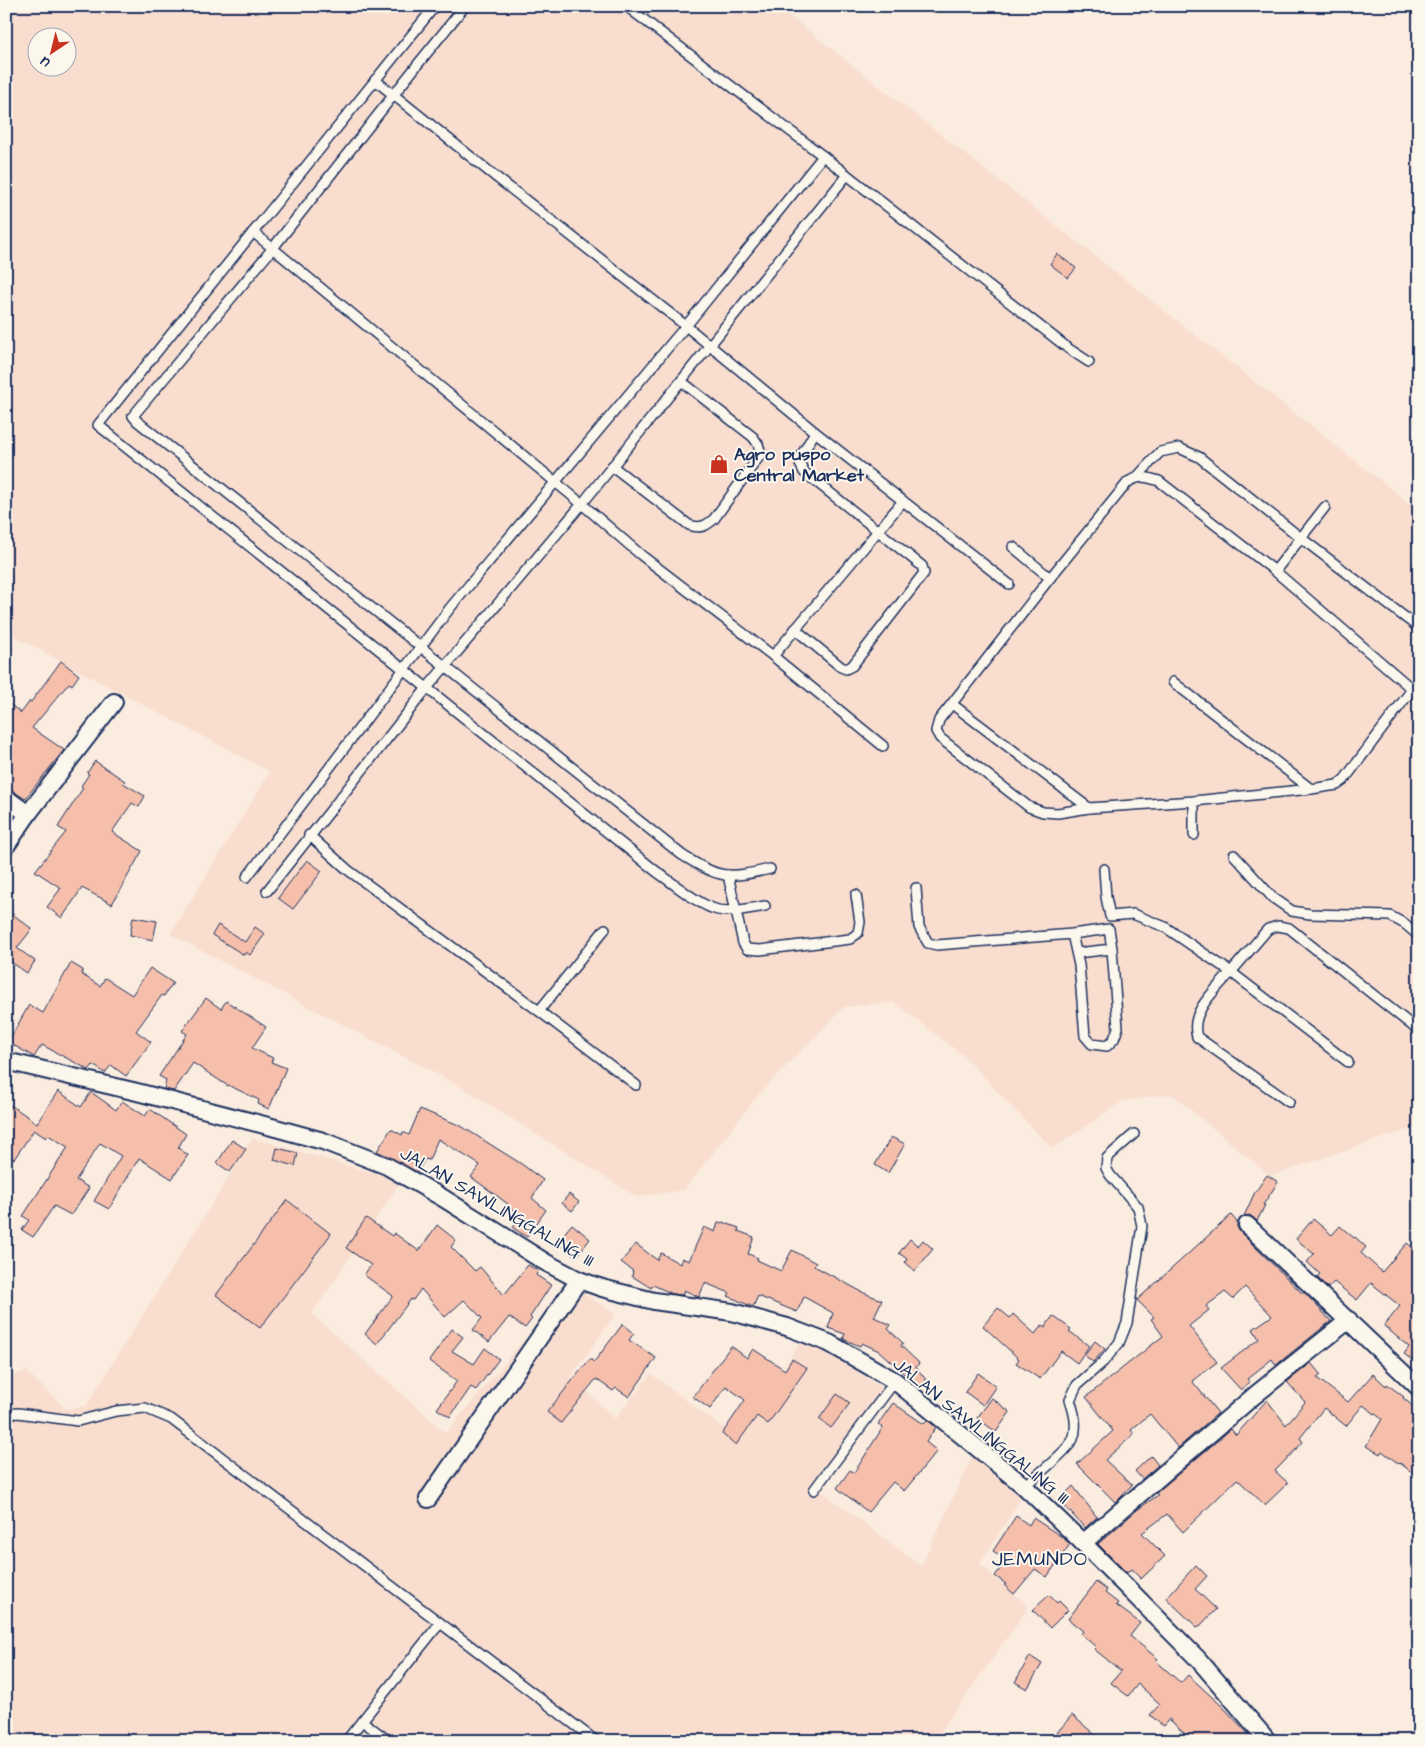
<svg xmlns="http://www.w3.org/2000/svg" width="1425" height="1747" font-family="'Architects Daughter',sans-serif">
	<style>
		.built { fill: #f9decf; fill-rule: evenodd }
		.building { fill: #f6bfab; stroke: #1b2f5e }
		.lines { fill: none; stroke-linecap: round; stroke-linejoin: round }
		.service-casing { stroke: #1b2f5e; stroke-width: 12 }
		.minor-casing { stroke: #1b2f5e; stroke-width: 20 }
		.service { stroke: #fbf7ec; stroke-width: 9 }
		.minor { stroke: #fbf7ec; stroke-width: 16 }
		.labels { text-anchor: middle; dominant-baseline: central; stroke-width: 4; stroke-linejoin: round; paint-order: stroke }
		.poi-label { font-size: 18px; font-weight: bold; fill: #1b2f5e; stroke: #fbf7ec; text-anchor: start }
		.street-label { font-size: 18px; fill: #1b2f5e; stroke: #fbf7ec }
		.quarter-label { font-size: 20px; letter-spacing: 1px; fill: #1b2f5e; stroke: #fbf7ec }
	</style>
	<rect width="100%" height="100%" fill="#faecdf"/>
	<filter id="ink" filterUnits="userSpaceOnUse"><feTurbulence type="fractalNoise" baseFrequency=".02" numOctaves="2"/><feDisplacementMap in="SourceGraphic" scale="10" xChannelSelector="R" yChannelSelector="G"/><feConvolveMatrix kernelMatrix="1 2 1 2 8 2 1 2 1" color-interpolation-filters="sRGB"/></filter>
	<g filter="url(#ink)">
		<g class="built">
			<path d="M6,6H777L1419,511V1126L1270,1176L1172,1094L1123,1101L1052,1149L964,1056L894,1002L844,1007L760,1093L684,1190L637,1197L456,1084L170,934L270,772L6,632ZM38,38H68V68H38Z"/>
			<path d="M253,1138L401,1181L312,1314L446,1433L570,1285L616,1314L571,1376L615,1419L651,1374L739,1440L803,1338L889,1392L820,1490L921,1566L973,1455L1023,1495L980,1564L1029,1607L934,1741H6V1379L26,1371L66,1409L86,1406Z"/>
		</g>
		<g class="building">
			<path d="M1057,254L1076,268L1068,278L1050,264Z"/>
			<path d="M61,661L79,675L72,685L69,683L32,728L64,750L25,799L6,786V701L21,713L30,701L31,702Z"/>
			<path d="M95,761L125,781L123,783L145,796L139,807L132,803L112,832L142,851L112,904L82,888L62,918L47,907L61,888L35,871L66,832L58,827L83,788L81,786L89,774L87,773Z"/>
			<path d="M307,860L322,871L293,909L278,898Z"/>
			<path d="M6,909L32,929L17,948L35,961L27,973L8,960L6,963Z"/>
			<path d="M133,917L157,921L153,940L130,935Z"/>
			<path d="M218,925L245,942L255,927L265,934L250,955L246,952L244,955L212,935Z"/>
			<path d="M71,963L83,970L81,974L100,986L105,978L132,995L150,968L173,983L164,996L162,995L136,1031L151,1042L126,1076L111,1065L105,1073L93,1065L89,1070L42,1045L34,1057L8,1042L29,1005L43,1013Z"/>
			<path d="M206,998L221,1009L226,1001L266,1027L252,1048L273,1058L271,1062L286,1068L269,1109L258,1104L259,1100L228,1085V1086L193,1063L174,1091L164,1089L166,1080L159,1076L187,1034L182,1031Z"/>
			<path d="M58,1091L81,1107L91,1092L116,1110L122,1101L145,1116L150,1109L186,1134L178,1148L188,1155L172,1179L139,1158L109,1209L94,1201L121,1156L100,1143L76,1180L89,1188L71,1215L54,1206L33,1237L22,1230L29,1220L23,1216L68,1147L48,1135L46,1138L34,1130L14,1159L6,1154V1102L37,1123Z"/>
			<path d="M420,1109L461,1126L520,1163L543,1180L532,1198L546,1210L527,1237L513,1228L520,1216L507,1205L508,1204L471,1177L480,1165L438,1139L429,1160L425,1159L417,1172L377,1151L391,1129L402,1135L403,1132L409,1135Z"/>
			<path d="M891,1137L905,1144L888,1173L875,1165Z"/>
			<path d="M232,1140L246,1149L230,1172L217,1163Z"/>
			<path d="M277,1148L298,1153L295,1166L274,1160Z"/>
			<path d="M1267,1175L1278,1182L1263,1205H1265L1257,1221L1250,1215L1244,1216L1254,1194Z"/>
			<path d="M569,1194L579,1202L572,1211L562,1203Z"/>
			<path d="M287,1200L331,1234L260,1328L216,1295Z"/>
			<path d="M1231,1215L1237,1222V1227L1240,1232L1303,1294L1304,1292L1317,1306L1331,1321L1276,1365L1272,1359L1247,1379L1250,1382L1241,1390L1221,1368L1259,1339L1253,1329L1272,1316L1245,1287L1233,1299L1225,1292L1206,1306L1209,1310L1189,1326L1217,1362L1192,1381L1218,1413L1178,1448L1150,1414L1131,1430L1134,1434L1105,1460L1132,1485L1115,1502L1077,1464L1113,1431L1086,1397L1163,1336L1151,1319L1154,1317L1137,1300Z"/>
			<path d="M366,1218L392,1236L394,1233L419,1251L437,1225L456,1240L451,1247L475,1271L480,1267L504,1295L528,1265L538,1271L536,1275L551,1285L530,1317L532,1319L525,1328L509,1317L489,1342L473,1330L482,1318L464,1300L445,1317L421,1289L413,1300L411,1299L377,1344L365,1334L393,1296L364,1275L371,1265L346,1248Z"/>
			<path d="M1313,1219L1332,1235L1340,1226L1354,1238L1355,1237L1366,1247L1361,1253L1382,1272L1407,1243L1419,1253V1365L1404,1354L1409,1347L1384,1326L1400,1306L1371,1283L1357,1300L1334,1282L1328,1288L1317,1277L1320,1274L1307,1262L1314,1254L1296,1239Z"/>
			<path d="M722,1222L739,1228L738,1231L754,1237L748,1254L758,1258L757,1260L781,1271L792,1250L816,1263L814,1266L864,1293L882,1300L874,1317L891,1325L888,1329L903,1343L901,1346L919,1363L916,1367L927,1381L919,1387L879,1351L862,1343L860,1346L843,1339L845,1334L828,1328L833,1313L804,1297L797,1312L758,1296L753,1307L728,1296L730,1293L705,1283L699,1297L684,1290L682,1295L673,1294L653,1285L651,1288L632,1276L633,1271L621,1262L636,1244L657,1260L661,1253L680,1264L682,1258L689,1261L704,1227L715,1232L718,1223H721Z"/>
			<path d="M572,1224L590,1239L576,1257L557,1242Z"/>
			<path d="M910,1239L918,1246L923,1240L933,1249L915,1271L905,1262L907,1259L899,1253Z"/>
			<path d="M998,1308L1010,1318L1013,1314L1035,1334L1042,1325L1045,1327L1053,1316L1071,1329L1069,1331L1089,1346L1077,1363L1061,1351L1040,1379L1016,1363L1019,1359L983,1326Z"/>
			<path d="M623,1324L634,1333L629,1340L656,1358L629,1397L616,1388L613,1391L596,1379L561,1423L547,1412L590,1359L594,1362Z"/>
			<path d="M452,1329L463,1337L452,1351L474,1364L485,1348L499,1359L476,1390L471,1387L450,1417L437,1409L457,1381L429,1361Z"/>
			<path d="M1095,1341L1105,1349L1093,1362L1084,1355Z"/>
			<path d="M731,1346L747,1358L753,1349L785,1370L792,1359L807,1368L768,1424L757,1416L736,1445L722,1434L745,1400L726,1386L710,1409L693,1397Z"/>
			<path d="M1311,1363L1321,1375L1317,1378L1348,1402L1373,1374L1386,1386L1387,1384L1404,1397L1403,1398L1419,1411V1478L1400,1463L1399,1464L1382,1451L1380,1454L1366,1446L1382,1419L1363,1405L1346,1426L1324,1408L1300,1438L1303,1442L1275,1471L1288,1483L1265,1505L1237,1479L1183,1532L1167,1514L1142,1533L1165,1556L1141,1579L1131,1569L1127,1573L1098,1544L1137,1510L1158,1495L1156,1493L1231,1429L1236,1435L1267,1400L1286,1425L1305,1402L1287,1382Z"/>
			<path d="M978,1373L996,1386L983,1405L965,1392Z"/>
			<path d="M837,1394L850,1403L831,1428L819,1419Z"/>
			<path d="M992,1398L1010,1412L996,1432L977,1418Z"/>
			<path d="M893,1403L924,1424L927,1420L936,1427L926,1442L937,1451L904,1491L893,1482L868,1512L837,1488L850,1470L854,1473L883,1427L878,1424Z"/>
			<path d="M1151,1456L1158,1465L1142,1479L1135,1471Z"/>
			<path d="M1073,1486L1097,1517L1085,1528L1059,1500Z"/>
			<path d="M1016,1516L1029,1525L1033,1518L1062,1537L1070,1544L1047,1577L1035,1569L1014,1594L1004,1585L1006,1584L995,1576L1007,1560L993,1551Z"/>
			<path d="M1196,1565L1207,1576L1195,1589L1216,1609L1198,1628L1166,1598Z"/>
			<path d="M1096,1582L1107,1590L1105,1593L1118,1603L1116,1605L1140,1623L1130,1636L1158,1659L1156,1661L1181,1683L1188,1675L1223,1707L1255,1741H1192L1169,1719L1163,1726L1150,1715L1160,1704L1138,1684L1128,1696L1111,1683L1121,1671L1094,1649L1096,1647L1081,1634L1083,1631L1068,1619Z"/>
			<path d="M1049,1595L1057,1603L1059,1601L1068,1610L1050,1628L1033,1610Z"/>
			<path d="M1030,1656L1042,1664L1027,1689L1015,1682Z"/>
			<path d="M1072,1715L1102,1741H1050Z"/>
		</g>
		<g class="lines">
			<g class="service-casing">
				<g id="service">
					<path d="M435,6L98,425L657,872C673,883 700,906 718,910C733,913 751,908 765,906"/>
					<path d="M465,6L418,64L273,248L133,416L137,421L682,855C721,879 726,879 770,869"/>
					<path d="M626,6L823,156L1069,349L1089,362"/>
					<path d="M375,80L496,177L686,326L815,432L1009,584"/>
					<path d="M253,232L582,504L641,555L773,656L883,746"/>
					<path d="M612,466L689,525C700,529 706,526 714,519L761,454L758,444L753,437L681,381"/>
					<path d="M1137,477L1160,452L1179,448L1199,457L1301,538L1419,628"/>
					<path d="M1013,547L1050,578"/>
					<path d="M1275,571L1325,507"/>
					<path d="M795,629L841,667L846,669L852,666L924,573L922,566L804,472L800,464L801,456L815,432"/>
					<path d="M773,656L903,501"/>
					<path d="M1173,682L1311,789"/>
					<path d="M1412,689L1275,571L1159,481C1147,477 1140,475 1128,482L1050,578L939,720L936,731L940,738L1029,807L1043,812L1058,813L1089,808L1194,801L1311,789L1337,785L1344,780L1419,680"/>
					<path d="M952,704L1089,808"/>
					<path d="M309,835L348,870L539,1011L605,929"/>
					<path d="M1194,835V801"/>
					<path d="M1234,855L1272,897L1292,911L1310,914L1390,916L1405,924L1419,936"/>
					<path d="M1104,869L1106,897L1110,916L1133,914L1165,927L1231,972L1268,929L1278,926L1289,928L1419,1031"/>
					<path d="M728,875L743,943L747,949L760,950L850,939L858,933L860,922L856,895"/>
					<path d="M247,877L450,608L690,321L823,156"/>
					<path d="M916,888L919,927L928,943L937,945L1072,934L1109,929L1112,949L1118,1028L1114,1039L1107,1046L1092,1044L1085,1036L1079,965L1072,934"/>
					<path d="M267,891L427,688L582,504L847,175"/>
					<path d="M1077,953L1112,949"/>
					<path d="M539,1011L636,1085"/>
					<path d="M1289,1102L1197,1037C1189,1011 1216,990 1231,972L1348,1062"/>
					<path d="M6,1414L18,1413L78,1421L116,1411L145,1408L171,1419L596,1741"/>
					<path d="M1024,1486C1035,1477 1068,1451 1073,1439C1078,1426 1074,1412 1070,1400L1077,1385L1103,1362L1119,1343L1127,1323L1142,1226L1138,1207L1110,1175L1106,1168L1107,1158L1134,1134"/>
					<path d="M814,1490L895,1381"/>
					<path d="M362,1721L389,1741"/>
					<path d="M346,1741L440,1623"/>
				</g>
			</g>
			<g class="minor-casing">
				<g id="minor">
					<path d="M6,798L28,814"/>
					<path d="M6,846L28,814L114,702"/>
					<path d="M6,1061L137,1092L272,1127L323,1141L387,1166L443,1198L545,1262L579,1280L602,1288L654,1301L732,1312L787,1327L829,1343L895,1381L1024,1486L1083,1543L1198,1659L1268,1741"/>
					<path d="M1247,1225L1419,1388"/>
					<path d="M428,1499L579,1280"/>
					<path d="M1083,1543L1255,1395L1349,1320"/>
				</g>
			</g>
			<use href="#service" class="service"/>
			<use href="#minor" class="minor"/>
		</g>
	</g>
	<defs>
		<g id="shop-bare" transform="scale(1.5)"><path d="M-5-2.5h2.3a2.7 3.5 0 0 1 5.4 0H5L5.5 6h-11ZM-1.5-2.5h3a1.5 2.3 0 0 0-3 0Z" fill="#c8321e" stroke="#fbf7ec" stroke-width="2.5" paint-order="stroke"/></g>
	</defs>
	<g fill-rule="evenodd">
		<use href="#shop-bare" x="719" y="464"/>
	</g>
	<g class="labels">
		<g class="poi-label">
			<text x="734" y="454">Agro puspo<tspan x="734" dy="21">Central Market</tspan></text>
		</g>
		<g class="street-label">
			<text transform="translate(497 1207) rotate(30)">JALAN SAWLINGGALING III</text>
			<text transform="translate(981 1431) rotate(39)">JALAN SAWLINGGALING III</text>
		</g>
		<g class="quarter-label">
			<text x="1040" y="1559">JEMUNDO</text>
		</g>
	</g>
	<rect width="1425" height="1747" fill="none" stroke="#fbf7ec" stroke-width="25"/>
	<rect x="12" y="12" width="1400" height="1722" fill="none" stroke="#1b2f5e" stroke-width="2" filter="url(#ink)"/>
	<g transform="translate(52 52) rotate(215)"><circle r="24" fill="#fbf7ec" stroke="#a1a7b3"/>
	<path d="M0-4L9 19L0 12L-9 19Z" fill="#c8321e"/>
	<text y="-8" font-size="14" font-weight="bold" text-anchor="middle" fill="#1b2f5e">U</text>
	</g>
</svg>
